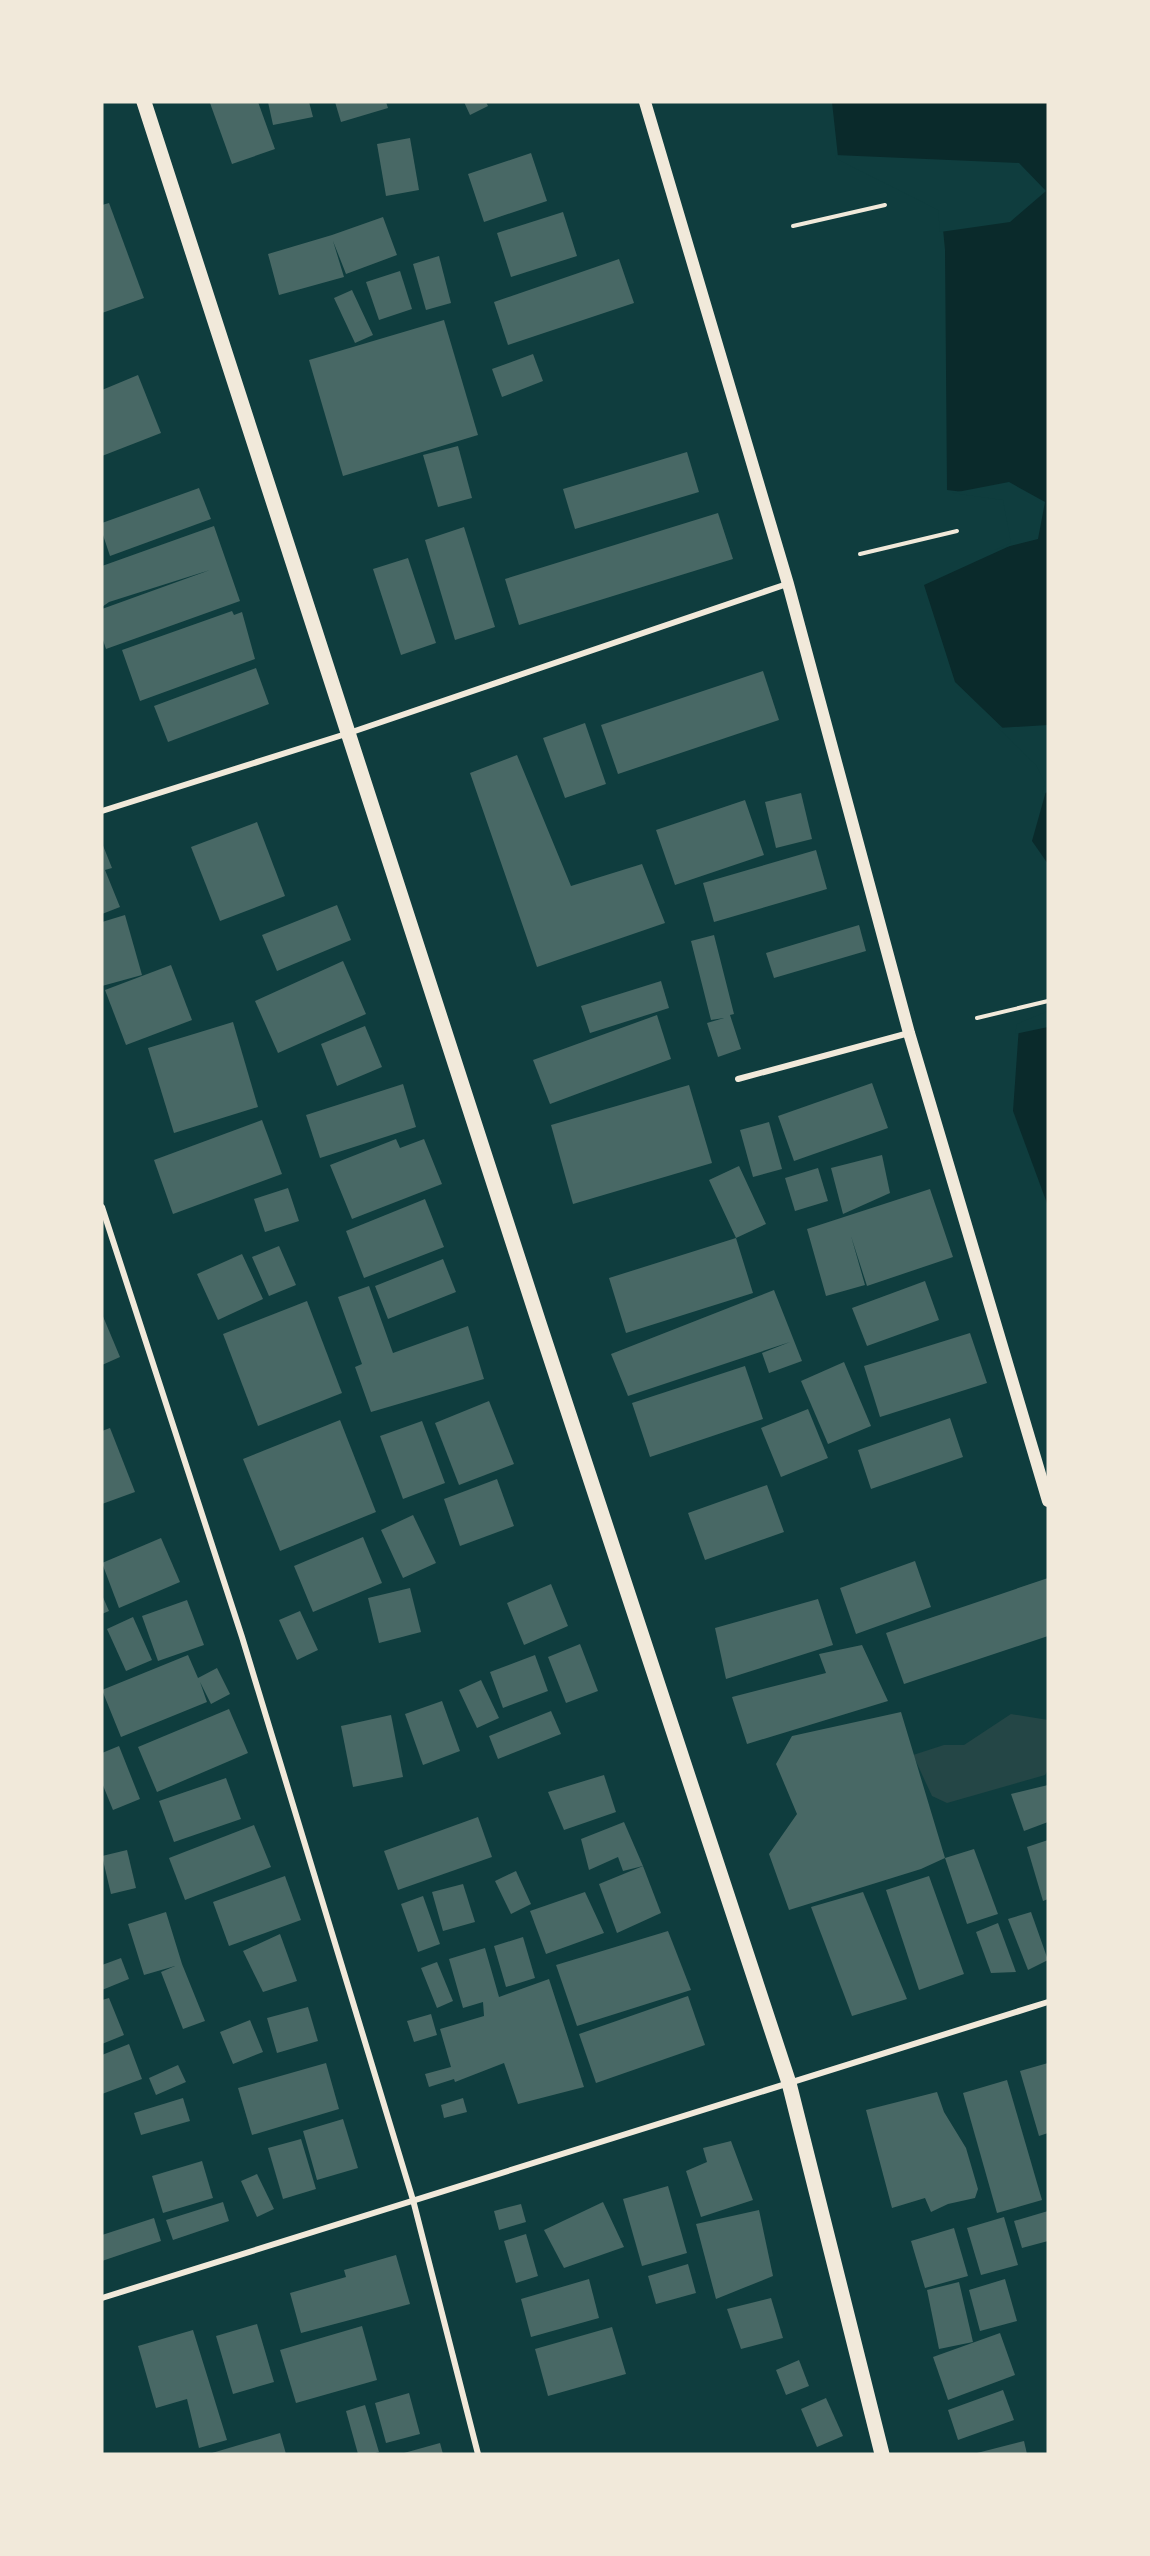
<svg xmlns="http://www.w3.org/2000/svg" width="1150" height="2556" font-family="'Work Sans',sans-serif">
	<style>
		.green { fill: #244646 }
		.water { fill: #0a2a2b }
		.pier { fill: #0f3d3e }
		.building { fill: #486865 }
		.lines { fill: none; stroke-linecap: round; stroke-linejoin: round }
		.path { stroke: #f1e9da; stroke-width: 4 }
		.minor { stroke: #f1e9da; stroke-width: 6 }
		.secondary { stroke: #f1e9da; stroke-width: 12 }
		.primary { stroke: #f1e9da; stroke-width: 15 }
	</style>
	<rect width="100%" height="100%" fill="#0f3d3e"/>
	<path class="green" d="M1011,1714L1048,1720V1770L1045,1775L947,1803L932,1796L913,1755L944,1745H964Z"/>
	<g class="water">
		<path d="M832,102H1048V782L1039,763L955,682L924,585L1014,544L1005,497L947,490L945,250L941,208L838,157Z"/>
		<path d="M1048,784V864L1032,841Z"/>
		<path d="M1048,1014V1206L1013,1111L1019,1026Z"/>
	</g>
	<g class="pier">
		<path d="M835,155L1019,163L1046,191L1010,222L940,232L938,210L837,159Z"/>
		<path d="M1009,482L1045,502L1038,539L994,550L1011,543L1003,500L952,493Z"/>
		<path d="M1048,725V792L1042,794L1045,783L1036,765L998,728Z"/>
		<path d="M1048,1011V1027L1015,1034L1017,1024Z"/>
	</g>
	<g class="building">
		<path d="M258,102L275,149L232,164L210,103Z"/>
		<path d="M268,102H309L313,117L273,125Z"/>
		<path d="M335,102H386L388,108L341,122Z"/>
		<path d="M464,102H486L488,106L470,115Z"/>
		<path d="M410,138L419,190L386,196L377,144Z"/>
		<path d="M531,153L547,201L484,222L468,174Z"/>
		<path d="M109,203L144,298L102,313V205Z"/>
		<path d="M563,212L577,256L511,277L497,233Z"/>
		<path d="M383,217L397,255L346,274L333,241L344,277L279,295L268,254L332,235Z"/>
		<path d="M439,256L451,303L426,310L413,264Z"/>
		<path d="M619,259L634,303L508,345L494,302Z"/>
		<path d="M400,271L412,309L379,320L366,282Z"/>
		<path d="M352,290L373,335L355,343L334,298Z"/>
		<path d="M444,320L478,435L343,476L309,360Z"/>
		<path d="M533,354L543,381L502,397L492,369Z"/>
		<path d="M138,375L161,433L102,456V390Z"/>
		<path d="M458,446L472,498L438,507L423,455Z"/>
		<path d="M687,452L699,492L575,529L563,489Z"/>
		<path d="M199,488L211,519L110,556L102,532V523Z"/>
		<path d="M718,513L733,559L519,625L505,579Z"/>
		<path d="M214,526L240,601L106,649L102,637V609L210,570L109,602L102,607V566Z"/>
		<path d="M464,527L495,627L455,640L425,540Z"/>
		<path d="M408,558L436,643L401,655L373,569Z"/>
		<path d="M232,611L234,615L242,612L255,659L140,701L122,650Z"/>
		<path d="M256,668L269,704L168,742L154,706Z"/>
		<path d="M763,671L779,720L618,774L601,725Z"/>
		<path d="M585,723L606,784L565,798L543,738Z"/>
		<path d="M517,755L571,886L642,864L665,923L537,967L470,773Z"/>
		<path d="M801,793L812,839L776,848L765,802Z"/>
		<path d="M745,800L764,855L675,885L656,830Z"/>
		<path d="M257,822L285,896L220,921L191,847Z"/>
		<path d="M102,843L112,868L105,870L120,907L102,914Z"/>
		<path d="M816,850L827,889L714,922L703,883Z"/>
		<path d="M337,905L351,940L277,971L262,935Z"/>
		<path d="M125,915L142,975L102,986V922Z"/>
		<path d="M859,925L866,951L774,978L766,953Z"/>
		<path d="M714,935L734,1014L730,1015L741,1049L718,1057L707,1023L724,1018L711,1020L691,941Z"/>
		<path d="M343,961L366,1014L278,1053L255,1001Z"/>
		<path d="M171,965L192,1020L126,1045L105,990Z"/>
		<path d="M661,981L669,1008L590,1033L581,1006Z"/>
		<path d="M657,1015L671,1059L550,1104L533,1060Z"/>
		<path d="M233,1022L258,1107L174,1133L148,1048Z"/>
		<path d="M365,1026L382,1067L337,1086L321,1044Z"/>
		<path d="M872,1083L888,1128L794,1161L778,1116Z"/>
		<path d="M403,1084L416,1127L320,1158L306,1115Z"/>
		<path d="M689,1085L712,1163L573,1204L551,1125Z"/>
		<path d="M262,1120L282,1174L173,1214L154,1160Z"/>
		<path d="M769,1122L782,1169L753,1177L740,1130Z"/>
		<path d="M396,1139L400,1148L424,1139L442,1184L352,1219L330,1165Z"/>
		<path d="M882,1155L890,1193L843,1214L831,1168Z"/>
		<path d="M739,1166L766,1224L736,1238L753,1293L626,1333L609,1278L736,1238L709,1180Z"/>
		<path d="M818,1168L828,1201L795,1211L785,1178Z"/>
		<path d="M288,1188L299,1221L265,1232L254,1199Z"/>
		<path d="M930,1189L953,1257L867,1286L851,1236L865,1285L826,1296L807,1229Z"/>
		<path d="M425,1199L444,1247L364,1278L346,1231Z"/>
		<path d="M279,1246L296,1285L269,1296L252,1257Z"/>
		<path d="M242,1254L263,1299L218,1320L197,1274Z"/>
		<path d="M443,1259L456,1292L388,1319L375,1286Z"/>
		<path d="M925,1281L939,1320L867,1346L852,1308Z"/>
		<path d="M369,1286L393,1353L468,1326L484,1379L371,1412L355,1367L362,1364L338,1297Z"/>
		<path d="M774,1290L802,1361L769,1373L762,1353L790,1342L628,1396L611,1354Z"/>
		<path d="M307,1301L342,1393L258,1426L223,1334Z"/>
		<path d="M102,1314L120,1357L102,1365Z"/>
		<path d="M970,1333L987,1383L880,1417L864,1366Z"/>
		<path d="M844,1362L871,1426L828,1444L801,1381Z"/>
		<path d="M745,1366L763,1419L650,1457L632,1403Z"/>
		<path d="M489,1401L514,1464L459,1485L435,1423Z"/>
		<path d="M808,1409L828,1458L781,1477L761,1428Z"/>
		<path d="M950,1418L963,1457L871,1489L858,1450Z"/>
		<path d="M340,1420L376,1512L280,1551L243,1459Z"/>
		<path d="M422,1421L445,1483L403,1499L380,1436Z"/>
		<path d="M110,1428L135,1492L102,1504V1431Z"/>
		<path d="M497,1479L514,1526L460,1546L444,1499Z"/>
		<path d="M767,1485L784,1532L705,1560L688,1513Z"/>
		<path d="M413,1515L436,1563L403,1578L381,1530Z"/>
		<path d="M363,1537L382,1583L313,1612L294,1566Z"/>
		<path d="M161,1538L180,1582L119,1608L102,1563Z"/>
		<path d="M915,1561L931,1607L856,1634L840,1588Z"/>
		<path d="M1048,1578V1636L904,1684L886,1633Z"/>
		<path d="M551,1584L568,1626L524,1645L507,1603Z"/>
		<path d="M410,1588L421,1632L379,1643L368,1598Z"/>
		<path d="M102,1595L109,1611L102,1614Z"/>
		<path d="M818,1599L833,1645L726,1679L715,1628Z"/>
		<path d="M187,1600L204,1645L158,1661L142,1616Z"/>
		<path d="M300,1611L318,1650L297,1660L279,1620Z"/>
		<path d="M133,1617L152,1660L126,1671L107,1629Z"/>
		<path d="M580,1644L598,1691L566,1703L548,1657Z"/>
		<path d="M862,1645L888,1701L747,1744L732,1697L826,1673L819,1654Z"/>
		<path d="M188,1655L198,1678L217,1668L230,1694L211,1704L200,1682L207,1702L121,1737L102,1690Z"/>
		<path d="M535,1655L548,1691L503,1708L490,1672Z"/>
		<path d="M481,1680L499,1718L477,1728L459,1690Z"/>
		<path d="M442,1701L460,1751L423,1765L405,1714Z"/>
		<path d="M229,1709L248,1753L157,1792L138,1747Z"/>
		<path d="M551,1711L561,1734L498,1759L489,1736Z"/>
		<path d="M901,1712L945,1858L921,1869L789,1910L769,1854L797,1814L776,1764L792,1736Z"/>
		<path d="M391,1715L403,1777L353,1787L341,1726Z"/>
		<path d="M119,1746L140,1799L113,1810L102,1783V1753Z"/>
		<path d="M604,1775L616,1812L564,1830L548,1792Z"/>
		<path d="M226,1778L241,1819L174,1842L159,1801Z"/>
		<path d="M1048,1785V1822L1024,1831L1011,1794Z"/>
		<path d="M478,1817L492,1857L398,1890L384,1851Z"/>
		<path d="M624,1822L643,1866L623,1871L618,1857L589,1870L581,1839Z"/>
		<path d="M254,1825L271,1867L185,1900L169,1858Z"/>
		<path d="M1048,1840V1899L1043,1901L1027,1847Z"/>
		<path d="M974,1849L998,1914L967,1924L945,1858Z"/>
		<path d="M127,1850L136,1888L111,1894L102,1856Z"/>
		<path d="M643,1866L661,1913L617,1933L599,1884Z"/>
		<path d="M516,1871L531,1904L511,1914L495,1881Z"/>
		<path d="M285,1876L301,1920L229,1946L213,1902Z"/>
		<path d="M929,1876L964,1974L919,1990L886,1890Z"/>
		<path d="M463,1884L475,1922L443,1931L432,1892Z"/>
		<path d="M585,1892L604,1933L546,1954L530,1911Z"/>
		<path d="M863,1892L907,1999L852,2016L811,1907Z"/>
		<path d="M423,1896L440,1944L418,1952L401,1904Z"/>
		<path d="M166,1912L182,1964L205,2021L183,2029L161,1972L175,1966L144,1975L128,1924Z"/>
		<path d="M1031,1912L1048,1960L1028,1970L1008,1919Z"/>
		<path d="M998,1923L1016,1972L991,1973L976,1932Z"/>
		<path d="M668,1931L691,1990L577,2026L556,1965Z"/>
		<path d="M280,1934L297,1981L263,1992L243,1951Z"/>
		<path d="M523,1937L535,1978L506,1987L494,1946Z"/>
		<path d="M485,1948L499,1997L549,1979L584,2087L518,2104L504,2063L455,2082L454,2079L429,2087L425,2074L451,2067L440,2029L484,2016L483,2002L463,2008L449,1959Z"/>
		<path d="M121,1958L129,1979L102,1990V1965Z"/>
		<path d="M437,1962L453,2001L437,2008L421,1968Z"/>
		<path d="M688,1996L705,2045L596,2083L579,2034Z"/>
		<path d="M109,1998L124,2035L102,2044V2000Z"/>
		<path d="M308,2007L318,2041L277,2053L267,2018Z"/>
		<path d="M431,2014L437,2035L414,2042L407,2021Z"/>
		<path d="M250,2020L263,2052L233,2064L220,2032Z"/>
		<path d="M129,2044L142,2079L102,2094V2055Z"/>
		<path d="M326,2063L339,2109L252,2135L238,2088Z"/>
		<path d="M1048,2063V2133L1039,2136L1020,2071Z"/>
		<path d="M178,2065L186,2082L156,2095L149,2078Z"/>
		<path d="M1007,2080L1042,2200L997,2213L963,2093Z"/>
		<path d="M937,2092L944,2112L966,2148L978,2189L975,2198L948,2204L931,2212L925,2198L892,2208L866,2110Z"/>
		<path d="M183,2098L190,2121L141,2135L134,2113Z"/>
		<path d="M463,2098L467,2112L444,2118L441,2105Z"/>
		<path d="M343,2119L358,2168L317,2180L303,2131Z"/>
		<path d="M301,2139L316,2189L283,2199L268,2148Z"/>
		<path d="M731,2141L753,2200L701,2217L686,2171L707,2162L703,2148Z"/>
		<path d="M202,2161L213,2198L163,2213L152,2176Z"/>
		<path d="M257,2174L274,2209L257,2217L241,2181Z"/>
		<path d="M668,2186L687,2253L642,2266L623,2199Z"/>
		<path d="M223,2202L229,2221L173,2240L166,2220Z"/>
		<path d="M603,2202L624,2247L564,2268L544,2230Z"/>
		<path d="M521,2204L526,2222L499,2230L494,2211Z"/>
		<path d="M759,2210L773,2276L716,2299L696,2224Z"/>
		<path d="M1048,2211V2241L1022,2248L1014,2221Z"/>
		<path d="M1004,2217L1018,2265L981,2275L967,2228Z"/>
		<path d="M154,2218L161,2241L102,2261V2235Z"/>
		<path d="M954,2228L968,2276L925,2288L911,2241Z"/>
		<path d="M526,2234L538,2276L516,2283L504,2241Z"/>
		<path d="M396,2255L410,2304L301,2333L290,2293L346,2277L344,2270Z"/>
		<path d="M688,2264L696,2293L656,2304L648,2276Z"/>
		<path d="M589,2279L599,2318L531,2337L521,2299Z"/>
		<path d="M1005,2279L1017,2321L980,2331L969,2290Z"/>
		<path d="M959,2282L973,2342L939,2349L927,2290Z"/>
		<path d="M771,2298L783,2338L741,2349L727,2309Z"/>
		<path d="M257,2324L274,2382L233,2394L216,2336Z"/>
		<path d="M362,2326L377,2380L296,2403L280,2350Z"/>
		<path d="M612,2327L626,2374L548,2396L535,2349Z"/>
		<path d="M193,2330L227,2440L199,2448L187,2399L156,2408L138,2346Z"/>
		<path d="M1000,2333L1015,2375L948,2400L933,2357Z"/>
		<path d="M799,2360L809,2386L786,2395L776,2370Z"/>
		<path d="M1003,2390L1014,2420L958,2440L948,2410Z"/>
		<path d="M409,2393L420,2434L386,2443L375,2403Z"/>
		<path d="M826,2398L843,2436L817,2447L801,2409Z"/>
		<path d="M365,2405L379,2452L372,2454H358L346,2411Z"/>
		<path d="M280,2433L286,2454H212V2453Z"/>
		<path d="M1024,2441L1027,2454H977V2453Z"/>
		<path d="M440,2443L443,2454H404V2453Z"/>
	</g>
	<g class="lines">
		<g class="path">
			<path d="M793,226L885,205"/>
			<path d="M860,554L957,531"/>
			<path d="M977,1018L1048,1001"/>
		</g>
		<g class="minor">
			<path d="M102,811L349,733L787,584"/>
			<path d="M738,1079L909,1033"/>
			<path d="M102,1207L242,1637L413,2200L478,2454"/>
			<path d="M102,2298L1048,2002"/>
		</g>
		<path class="secondary" d="M645,102L788,584L909,1033L1048,1501"/>
		<path class="primary" d="M144,102L539,1323L789,2083L882,2454"/>
	</g>
	<rect width="1150" height="2556" fill="none" stroke="#f1e9da" stroke-width="207"/>
</svg>
